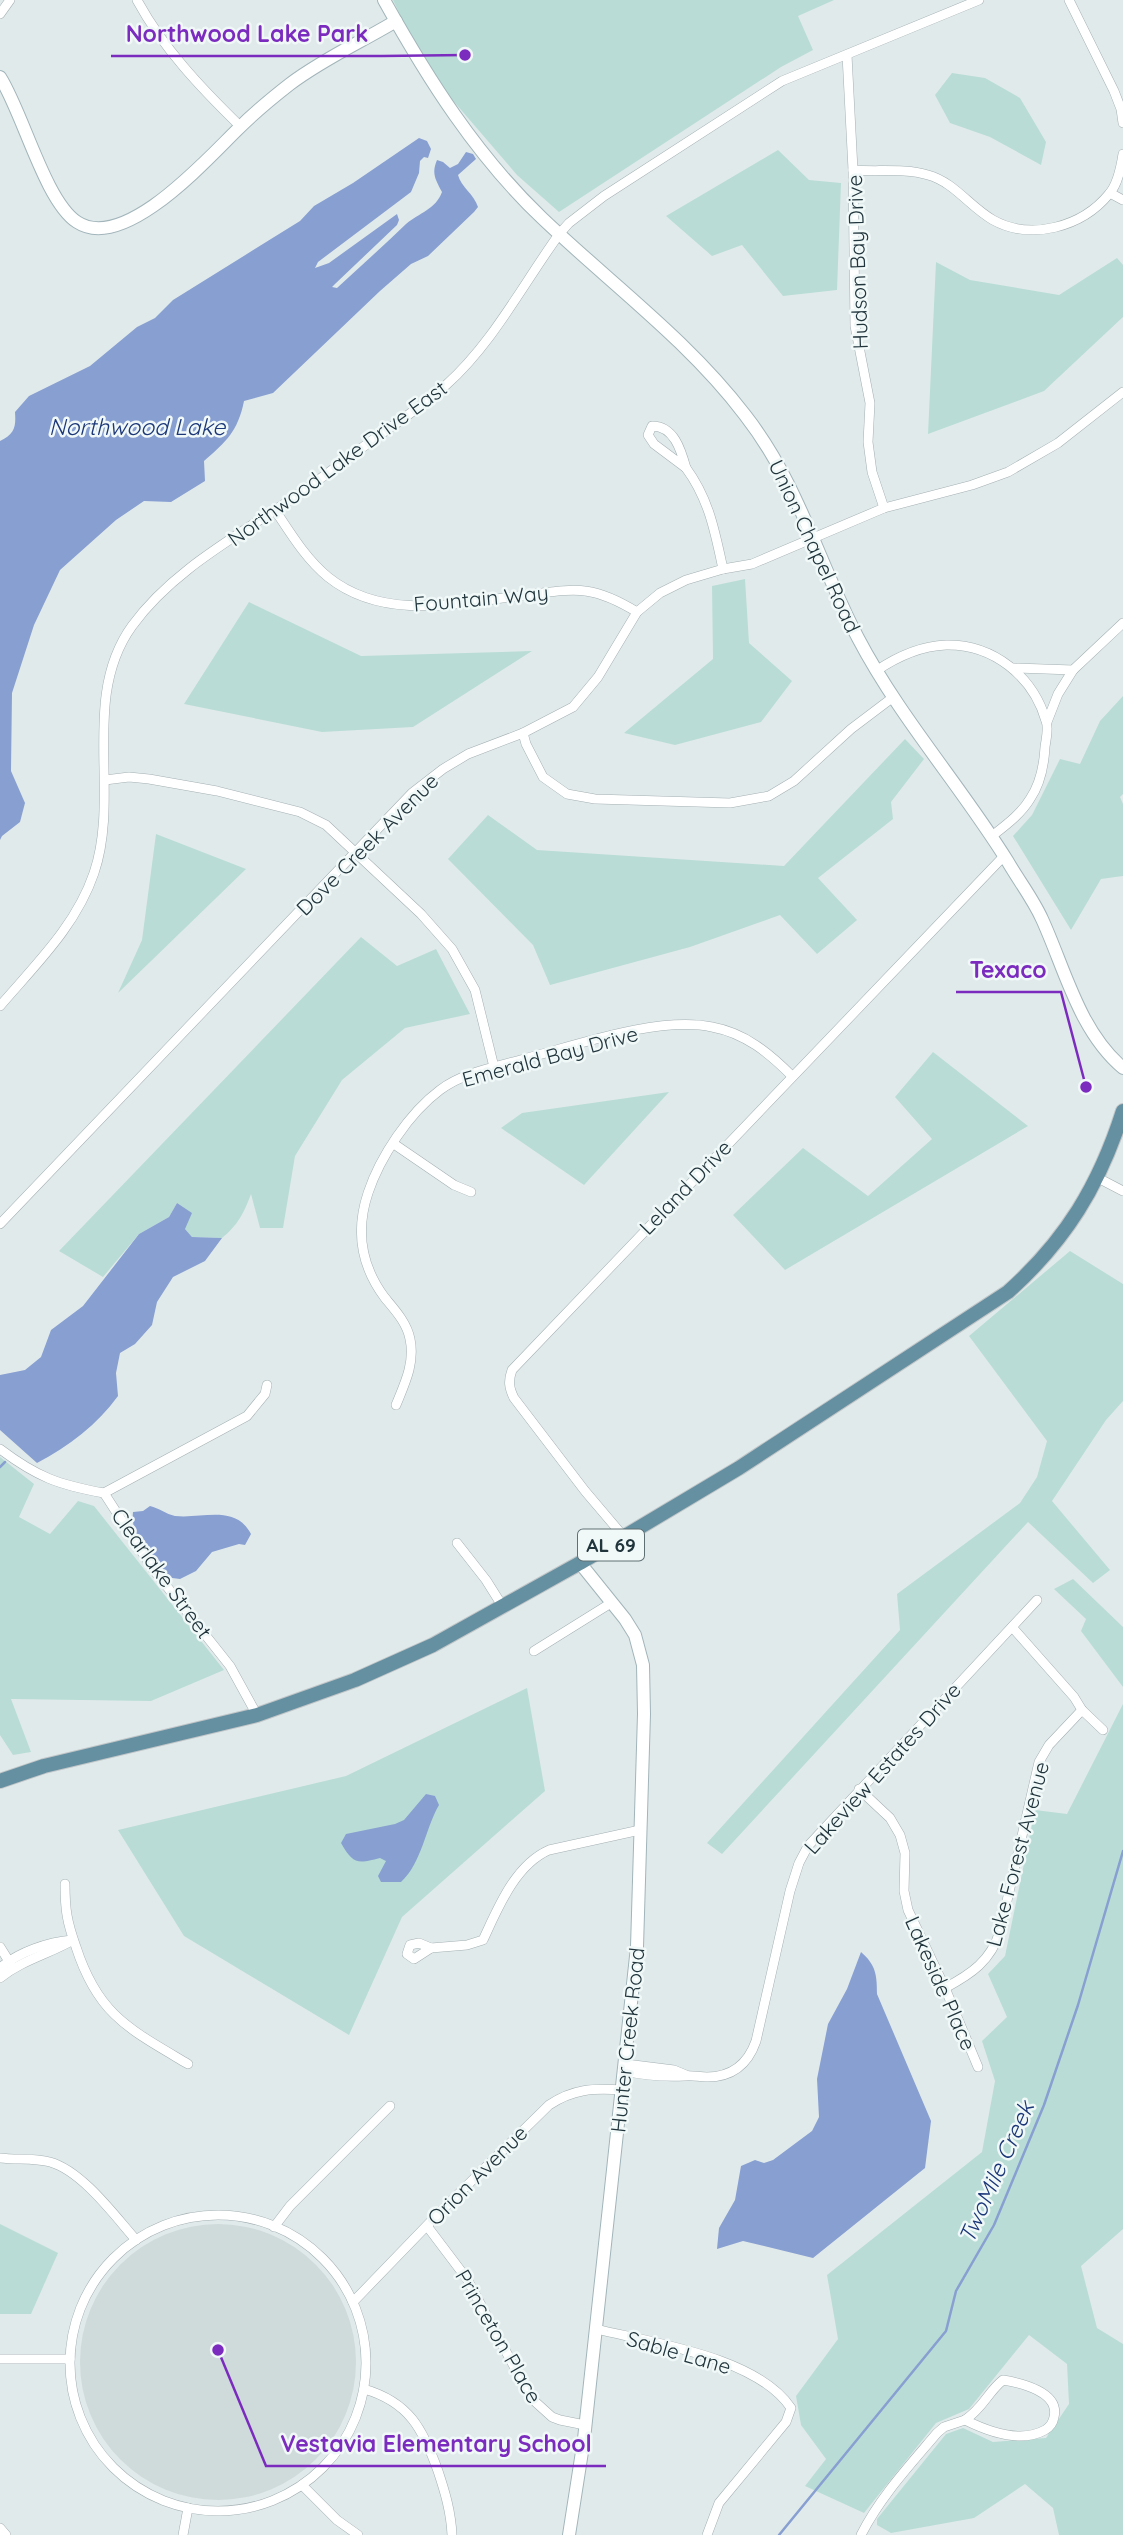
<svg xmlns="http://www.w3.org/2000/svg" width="1123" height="2535" font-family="Quicksand,sans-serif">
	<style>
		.built { fill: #cfdadb }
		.green { fill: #b9ddd6 }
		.water { fill: #889fd1 }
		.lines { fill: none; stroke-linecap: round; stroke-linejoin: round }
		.stream { stroke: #889fd1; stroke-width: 2.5 }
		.street-casing { stroke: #a4b0b3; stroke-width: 10 }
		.secondary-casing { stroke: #a2b5ba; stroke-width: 14 }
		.primary-casing { stroke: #c1c6c8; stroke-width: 16 }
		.street { stroke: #fff; stroke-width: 9 }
		.secondary { stroke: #fff; stroke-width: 12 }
		.primary { stroke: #6590a1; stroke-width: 14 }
		.labels { text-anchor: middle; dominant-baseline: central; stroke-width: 5; stroke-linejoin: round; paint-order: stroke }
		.shield { fill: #f1f8f8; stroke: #5f7074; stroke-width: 2 }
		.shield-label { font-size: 19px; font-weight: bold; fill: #21353c }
		.street-label { font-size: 21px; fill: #21353c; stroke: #f1f8f8 }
		.water-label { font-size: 23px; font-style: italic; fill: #1b3778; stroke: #f1f8f8 }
		.leader { fill: none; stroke: #7b2cbf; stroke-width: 2.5 }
		.callout-dot { fill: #7b2cbf; stroke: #f1f8f8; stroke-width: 2.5 }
		.callout-label { font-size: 23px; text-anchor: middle; font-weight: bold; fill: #7b2cbf; stroke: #f1f8f8; stroke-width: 5; stroke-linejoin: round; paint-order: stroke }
	</style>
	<rect width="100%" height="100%" fill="#e1eaeb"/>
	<circle class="built" cx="218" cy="2362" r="138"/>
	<g class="green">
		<path d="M393,0H834L798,16L813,50L781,67L559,212L517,175L456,104L431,80Z"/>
		<path d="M952,73L985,78L1020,98L1046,142L1041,165L990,137L950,123L935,95Z"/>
		<path d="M778,150L809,180L841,183L837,290L783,296L742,245L712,256L666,216Z"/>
		<path d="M1117,258L1123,265V317L1044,391L928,434L936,262L970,280L1059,295Z"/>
		<path d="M745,579L749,643L792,681L761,722L675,745L624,733L713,659L712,586Z"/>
		<path d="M249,602L361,656L532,651L413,727L322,732L184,704Z"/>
		<path d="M1123,696V794L1120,797L1123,804V876L1101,879L1071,930L1013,836L1032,815L1060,759L1080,764L1100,721Z"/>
		<path d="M905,739L924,759L891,802L893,819L818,878L857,920L817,954L780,915L690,947L550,985L533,945L448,859L488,815L537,850L784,866Z"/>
		<path d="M156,834L246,869L118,993L142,940Z"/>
		<path d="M361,937L397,966L436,949L470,1014L405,1028L342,1080L295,1156L283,1228H260L251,1194C244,1213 238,1225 222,1238L192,1237L185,1229L177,1203L169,1217L139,1234L103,1277L59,1251Z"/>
		<path d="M933,1052L1028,1126L785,1270L733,1215L803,1148L868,1196L932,1139L895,1097Z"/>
		<path d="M669,1092L584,1185L501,1128L522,1113Z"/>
		<path d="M1070,1251L1123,1284V1401L1106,1420L1052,1501L1110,1570L1093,1583L1028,1522L722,1854L707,1843L900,1630L897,1594L1020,1503L1037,1477L1047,1441L969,1336Z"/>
		<path d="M0,1457L34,1484L19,1517L50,1534L78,1501L94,1506L224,1670L151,1701L11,1699L31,1752L13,1755L0,1735Z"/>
		<path d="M1073,1579L1123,1627V1687L1081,1631L1086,1619L1054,1589Z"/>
		<path d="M527,1688L545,1791L402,1917L349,2035L184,1936L118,1830L346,1776Z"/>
		<path d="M1123,1704V2229L1081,2266L1097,2328L1123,2344V2535H1059L1053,2508L1025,2484L974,2518L891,2533L877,2525V2519L946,2434L963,2428L993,2442L1046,2438L1069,2404L1067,2364L1029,2335L969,2409L936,2423L864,2513L805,2486L826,2459L801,2425L796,2396L838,2339L827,2275L982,2152L995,2081L982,2041L1007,2017L988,1974L1005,1956L1035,1810L1067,1814Z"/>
		<path d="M0,2224L58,2253L31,2314H0Z"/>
	</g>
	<g class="water">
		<path d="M419,138L427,141L431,149L428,158L424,157L420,161L419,173L411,192L318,262L315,268L329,263L397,214L399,220L397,225L335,284L332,287L337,288C360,267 383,246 406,224C419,213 436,209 442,192C436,180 431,174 437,160L443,162L450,168L458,164L466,152L473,154L476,159L458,175C461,187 474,194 478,207L474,212L428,256L411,264L380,291L273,393L244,401C238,431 226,442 204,461L205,481L171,502L144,501L116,520L60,570L34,625L12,693L11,771L25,803L20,822L2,836L0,840V441C15,434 16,427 15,412L29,396L90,366L137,327L155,318L173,300L300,221L314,206L353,183Z"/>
		<path d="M177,1203L192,1213L185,1229L192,1237L222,1238L205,1261L173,1277L157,1302L152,1325L135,1344L120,1353L116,1373L118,1396C97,1425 69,1446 37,1463L0,1430V1375L25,1370L41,1357L51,1330L83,1306L139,1234L169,1217Z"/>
		<path d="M150,1506C159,1508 166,1514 175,1516C203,1519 235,1504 251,1534L245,1545L239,1544L212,1552L196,1571L180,1579L165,1577C150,1558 130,1537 133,1512L143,1511Z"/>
		<path d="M426,1794L435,1796L439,1805C425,1829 422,1863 401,1882H381L378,1876L386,1861L380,1858C357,1864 353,1864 341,1843L346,1834L395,1824L404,1820Z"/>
		<path d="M861,1952C876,1965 877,1975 877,1994L931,2121L925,2168L813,2258L743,2241L717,2249L719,2228L735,2200L741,2166L755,2160L764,2163L773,2160L812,2131L819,2117L817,2079L828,2024L847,1989Z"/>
	</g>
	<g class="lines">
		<g class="stream">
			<path d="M0,1467L5,1462"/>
			<path d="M779,2535L946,2331L956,2291L994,2225L1044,2105L1078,2005L1123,1851"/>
		</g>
		<g class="street-casing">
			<g id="street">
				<path d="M137,0C163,48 201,88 240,126"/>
				<path d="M1069,0L1114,91L1121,109L1123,123"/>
				<path d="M0,14L10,0"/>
				<path d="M847,55L853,170L855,326L870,403L868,442L872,472L884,508"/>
				<path d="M853,170C877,172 904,168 928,175C954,182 970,207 993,220C1031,241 1082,227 1109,194C1118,184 1121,167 1123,154"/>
				<path d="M1110,193L1123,200"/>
				<path d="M652,426C674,426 681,450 686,468L654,444L648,435Z"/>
				<path d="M686,468C709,499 715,532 723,569"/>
				<path d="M275,510C291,534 306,559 328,577C384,622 460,603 525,595C576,589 591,584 637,612"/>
				<path d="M1014,668L1073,670L1123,623"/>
				<path d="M876,671C898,656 920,646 946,645C993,644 1033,676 1046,721C1049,728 1046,739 1045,747C1044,765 1041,783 1030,799C1021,814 1006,825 992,836"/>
				<path d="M1047,722L1058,694L1073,670"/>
				<path d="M523,733L526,744L543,777L567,794L595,799L730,803L769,796L794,781L851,729L892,698"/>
				<path d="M105,780L129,777L149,779L217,791L300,812L326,825L421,914L452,949L475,990L494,1067"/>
				<path d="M0,1006C35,965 76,926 94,873C121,794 80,698 132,626C168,576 225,543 275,510C309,488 341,463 374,439C398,422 424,405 446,385C493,343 523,284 560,233L569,223L604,196L782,81L979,0"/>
				<path d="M394,1144L454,1185L471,1192"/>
				<path d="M1098,1178L1123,1191"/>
				<path d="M0,1224L412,793L443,769L468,754L523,733L573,707L598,677L637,612L660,593L686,580L723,569L752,564L884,508L972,485L1008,472L1058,443L1123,392"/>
				<path d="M396,1405C405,1383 415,1363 410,1339C407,1323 395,1310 385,1298C361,1266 355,1232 368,1193C380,1157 409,1113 440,1090C464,1072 496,1067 524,1059C577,1045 658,1016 712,1027C745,1033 769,1053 792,1076"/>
				<path d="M0,1449C37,1477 59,1485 104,1493L153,1569L230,1666L257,1715"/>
				<path d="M104,1493L247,1416L265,1394L267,1385"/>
				<path d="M624,1537L585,1491L514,1398C509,1388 508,1381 512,1370L1004,856"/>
				<path d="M457,1543L486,1580L503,1607"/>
				<path d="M1012,1627L1074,1697L1082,1710L1103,1730"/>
				<path d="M534,1651L611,1603"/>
				<path d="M859,1789L890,1818L900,1835L905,1853L904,1891L908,1910L945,1988L978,2067"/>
				<path d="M65,1884C65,1910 67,1922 76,1947C98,2015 129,2029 188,2064"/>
				<path d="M419,1943L431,1948L414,1959L407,1954L410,1945Z"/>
				<path d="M0,1947L10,1963"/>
				<path d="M431,1948L467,1945L483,1940C498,1908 515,1865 549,1850L640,1830"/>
				<path d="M0,1968C19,1952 48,1942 72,1940"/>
				<path d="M0,1978C22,1960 49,1954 73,1940"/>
				<path d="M945,1988C971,1974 991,1961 1000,1931L1039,1762L1049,1745L1082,1710"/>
				<path d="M626,2064L674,2070L686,2075"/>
				<path d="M625,2071C646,2076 664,2077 685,2076C692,2075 699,2077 707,2077C732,2077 748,2064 756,2041L790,1891L799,1863L808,1846L1037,1600"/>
				<path d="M0,2158C16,2160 34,2158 50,2162C82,2171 114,2215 136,2240"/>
				<circle cx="218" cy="2363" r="148"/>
				<path d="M427,2226L467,2279L531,2398L552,2417L560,2420L585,2425"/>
				<path d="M274,2227L290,2206L390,2106"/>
				<path d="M353,2302L439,2213L549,2105C573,2089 593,2088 622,2090"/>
				<path d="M596,2329C653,2343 757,2357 791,2408L786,2422L719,2503L707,2535"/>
				<path d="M0,2359H70"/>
				<path d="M1003,2380C1021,2383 1060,2392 1054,2417C1053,2423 1050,2427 1045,2430C1020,2444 987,2431 965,2420C984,2407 987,2393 1003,2380Z"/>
				<path d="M364,2389C409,2402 423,2429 438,2471C445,2492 451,2512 452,2535"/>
				<path d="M302,2485L337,2520L358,2535"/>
				<path d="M0,2528L6,2535"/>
				<path d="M183,2535L188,2508"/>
				<path d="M861,2535C880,2497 910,2465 937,2433L944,2427L965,2420"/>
			</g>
		</g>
		<g class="secondary-casing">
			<g id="secondary">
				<path d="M384,0C428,79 476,155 542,218C610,283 688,340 745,415C799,484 818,562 858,638C900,718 961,786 1008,862C1019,881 1033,899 1042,919C1065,969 1079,1031 1123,1068"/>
				<path d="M0,77C23,113 45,201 77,222C124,253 207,159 238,129C254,113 272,98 290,84C323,59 361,42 396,21"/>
				<path d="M569,2535L584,2439L637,1947L644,1714L643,1665L635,1635L625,1619L580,1563"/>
			</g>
		</g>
		<g class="primary-casing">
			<path id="primary" d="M0,1781L44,1766L257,1715L355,1680L433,1645L580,1563L739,1468L1008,1292C1066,1240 1099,1186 1123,1111"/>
		</g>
		<use href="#street" class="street"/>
		<use href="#secondary" class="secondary"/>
		<use href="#primary" class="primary"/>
	</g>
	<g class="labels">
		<rect class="shield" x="578" y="1529.5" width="66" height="31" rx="5"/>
		<g class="shield-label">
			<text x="611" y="1545">AL 69</text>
		</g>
		<g class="street-label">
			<text transform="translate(857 262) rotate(-92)">Hudson Bay Drive</text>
			<text transform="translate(337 463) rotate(-36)">Northwood Lake Drive East</text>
			<text transform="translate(815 546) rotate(65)">Union Chapel Road</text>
			<text transform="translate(481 598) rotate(-5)">Fountain Way</text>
			<text transform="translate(367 844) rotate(-45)">Dove Creek Avenue</text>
			<text transform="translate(550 1056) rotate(-15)">Emerald Bay Drive</text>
			<text transform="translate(685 1187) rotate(-46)">Leland Drive</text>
			<text transform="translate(162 1573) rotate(54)">Clearlake Street</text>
			<text transform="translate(882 1768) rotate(-48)">Lakeview Estates Drive</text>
			<text transform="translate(1017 1854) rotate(-75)">Lake Forest Avenue</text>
			<text transform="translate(941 1983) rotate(66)">Lakeside Place</text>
			<text transform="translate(627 2040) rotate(-84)">Hunter Creek Road</text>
			<text transform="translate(477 2175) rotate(-45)">Orion Avenue</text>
			<text transform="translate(499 2336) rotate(60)">Princeton Place</text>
			<text transform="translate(679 2352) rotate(16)">Sable Lane</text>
		</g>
		<g class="water-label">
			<text x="137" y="426">Northwood Lake</text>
			<text transform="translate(996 2172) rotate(-66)">TwoMile Creek</text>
		</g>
	</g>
	<path class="leader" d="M465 55L382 56H111M1086 1087L1061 992H956M218 2350L266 2466H606"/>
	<g class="callout-dot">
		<circle cx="465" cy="55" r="7"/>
		<circle cx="1086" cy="1087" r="7"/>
		<circle cx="218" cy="2350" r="7"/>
	</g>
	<g class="callout-label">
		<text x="247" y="42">Northwood Lake Park</text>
		<text x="1008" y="978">Texaco</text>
		<text x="436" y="2452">Vestavia Elementary School</text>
	</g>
</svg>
